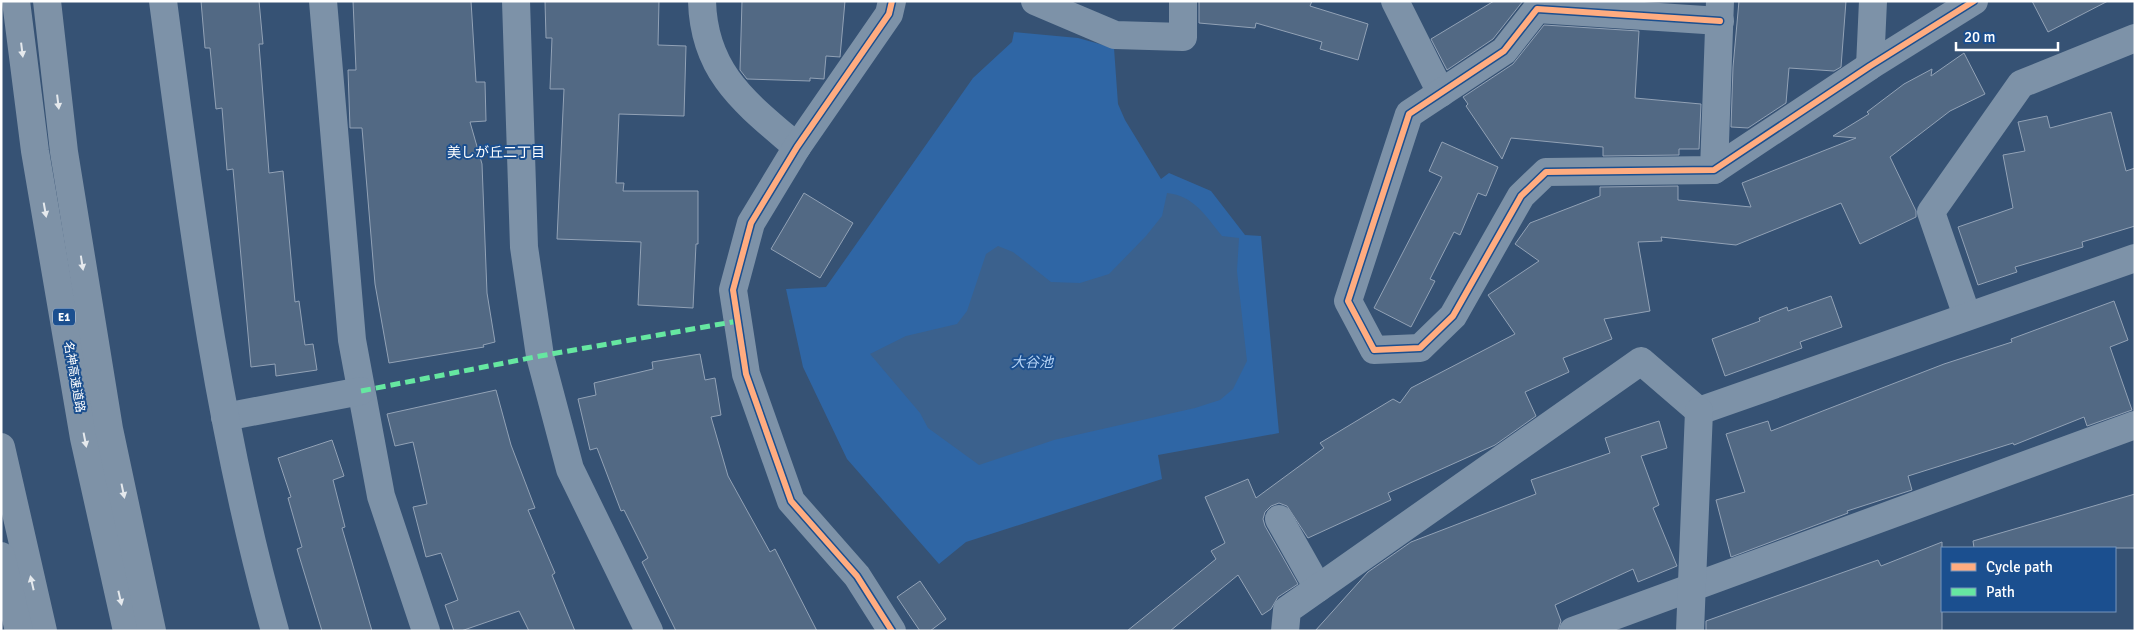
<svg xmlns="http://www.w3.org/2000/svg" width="2136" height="632" font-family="Signika,'Noto Sans JP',sans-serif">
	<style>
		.green { fill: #2f66a5 }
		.water { fill: #3b618d }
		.building { fill: #526984; stroke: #92a2b6 }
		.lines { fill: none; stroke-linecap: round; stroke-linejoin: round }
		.minor { stroke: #7d92a8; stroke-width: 28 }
		.tertiary { stroke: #7d92a8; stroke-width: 28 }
		.motorway { stroke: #7e92a7; stroke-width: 28 }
		.quiet { stroke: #66e7a1; stroke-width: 5; stroke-dasharray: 10 5; stroke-linecap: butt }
		.cycleway-casing { stroke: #1b4f8f; stroke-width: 9 }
		.cycleway { stroke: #ffac80; stroke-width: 6 }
		.oneway { fill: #e5e9ed }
		.labels { text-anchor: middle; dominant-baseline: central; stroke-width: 4; stroke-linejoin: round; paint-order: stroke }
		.shield { fill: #1b4f8f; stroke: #bbcadd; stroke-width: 1 }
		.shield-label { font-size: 11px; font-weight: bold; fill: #fff }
		.street-label { font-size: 12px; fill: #fff; stroke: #1b4f8f }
		.neighbourhood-label { font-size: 14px; fill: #fff; stroke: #1b4f8f }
		.water-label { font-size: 14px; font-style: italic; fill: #b5d3f5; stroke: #1b4f8f }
	</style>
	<rect width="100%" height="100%" fill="#365274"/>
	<path class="green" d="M1014,32L1078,38L1114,48L1118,104L1125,120L1161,179L1169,173L1211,191L1245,235L1261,236L1279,433L1158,455L1162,479L966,542L939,564L847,459L803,367L786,289L826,287L973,78L1012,42Z"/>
	<path class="water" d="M1167,193C1194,196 1205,215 1222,236L1239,238L1237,271L1247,361L1233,389L1220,400L1195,408L1054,440L979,465L928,428L920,413L870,354L906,336L957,324L967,311L986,254L998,246L1013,252L1051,282L1080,283L1109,274L1146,236L1162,216Z"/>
	<g class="building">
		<path d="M201,1H259L263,44H259L269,173L283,171L295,302L299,301L305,345L313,344L317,370L276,376L275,364L251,367L233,169L227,170L222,108L216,109L210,48H205Z"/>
		<path d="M353,1H471L476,82H485L486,121L470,122L482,164L487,293L495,342L483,345L484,347L389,363L375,284L362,128H350L348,70H356Z"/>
		<path d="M545,1H659L658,45L686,46L684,116L619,114L616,183H624L623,191H698V244H696L693,308L638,305L641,242L557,239L564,89H550L552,38H546Z"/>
		<path d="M742,1H845L840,57L826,56L824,79L810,78V81L747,79L740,70Z"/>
		<path d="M1199,1H1312L1310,6L1368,24L1358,60L1320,49L1322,42L1256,23L1255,28L1199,23Z"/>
		<path d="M1494,1H1523L1493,39L1447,70L1431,39Z"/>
		<path d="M1739,1H1846L1841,67L1834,71L1789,68L1786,103L1748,128L1731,127L1733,67Z"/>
		<path d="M2032,1H2108L2048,32Z"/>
		<path d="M1544,25L1639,31L1635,98L1701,104L1699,149H1679V155L1603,156V147L1511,138L1502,159L1466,106L1468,104L1463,97L1513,64Z"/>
		<path d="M1964,53L1985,94L1950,111L1890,157L1916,211V217L1860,244L1841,203L1736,245L1661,237L1662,241L1638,242L1650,311L1604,319L1612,339L1563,358L1569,372L1525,392L1536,416L1495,445L1388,493L1391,500L1308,538L1287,506L1279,503L1271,506L1265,512L1263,519L1265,526L1298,584L1278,597L1271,609L1262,615L1238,575L1170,631H1127L1216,559L1211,551L1225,543L1205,497L1248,479L1256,498L1324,448L1320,443L1393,399L1400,403L1411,388L1515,334L1488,295L1539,261L1515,244L1530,223L1600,196V187L1678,186V200L1751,207L1742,183L1856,138L1833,136L1869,114L1867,112L1904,84L1932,69L1931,76Z"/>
		<path d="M2111,112L2126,171L2135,168V226L2082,242L2083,247L2015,267L2017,272L1978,285L1958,227L2013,208L2003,155L2025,151L2018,122L2047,116L2050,128Z"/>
		<path d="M1442,142L1498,167L1486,196L1478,193L1460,235L1454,232L1430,279L1435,281L1411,327L1374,308L1442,177L1429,171Z"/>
		<path d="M804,193L853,223L820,278L771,249Z"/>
		<path d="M1831,296L1842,327L1800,342L1802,348L1725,376L1712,339L1760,321L1759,318L1787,307L1788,311Z"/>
		<path d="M2114,301L2128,340L2110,347L2132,410L2087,426L2084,417L2014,445L2013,443L1908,476L1912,490L1847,511L1848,513L1731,557L1716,500L1745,492L1726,434L1768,421L1771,431L1944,364L2012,342L2011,339Z"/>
		<path d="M700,354L705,380L715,378L721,415L711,417L728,476L770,552L775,549L817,631H676L642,562L648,558L624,510L621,511L597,448L590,450L578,399L596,395L594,383L653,369L652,362Z"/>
		<path d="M496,390L511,445L535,508L528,510L555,573L552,575L575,631H529L519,611L461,631H454L445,605L458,600L441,553L426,557L413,507L427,504L413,442L395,446L387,414Z"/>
		<path d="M1659,421L1667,448L1641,456L1659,505L1653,508L1677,566L1638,582L1633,569L1555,605L1561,621L1558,631H1315L1368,572L1411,542L1536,494L1531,480L1610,453L1605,438Z"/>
		<path d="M332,440L344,476L333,480L345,527L342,528L372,631H322L297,549L302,547L288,498L291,497L278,458Z"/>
		<path d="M2135,494V548H1974L1973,541Z"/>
		<path d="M1942,542V631H1706V621L1878,560L1881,566Z"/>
		<path d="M920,581L946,619L930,631H920L897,597Z"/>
	</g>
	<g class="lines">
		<g class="minor">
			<path d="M323,1L352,340L381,496L426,631"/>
			<path d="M516,1L524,247L540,356L570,469L649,631"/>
			<path d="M702,1C704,74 747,104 797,147"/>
			<path d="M892,1L889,14L797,147L751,223L733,290L746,374L791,501L857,576L892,631"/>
			<path d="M1035,1L1115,35L1183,37V1"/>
			<path d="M1395,1L1441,93"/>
			<path d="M1720,21L1537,9L1504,51L1409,114L1348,301L1374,350L1420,348L1453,316L1521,196L1546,172L1714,170L1870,66L1974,1"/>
			<path d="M1870,66L1873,1"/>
			<path d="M1714,170L1720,1"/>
			<path d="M1967,316L1931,212L2021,84L2135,38"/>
			<path d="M1699,411L2135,258"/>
			<path d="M225,417L361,391"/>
			<path d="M1279,519L1318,588"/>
			<path d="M1285,631L1287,610L1641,361L1699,411"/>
			<path d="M1573,631L2135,425"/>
			<path d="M1690,631L1699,411"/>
		</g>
		<path class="tertiary" d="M163,1C191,212 217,426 275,631"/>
		<g class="motorway">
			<path d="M16,1L35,151L84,438L127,631"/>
			<path d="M47,1L64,152L109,429L152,631"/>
			<path d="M1,447L43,631"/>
			<path d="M1,556L19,631"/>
		</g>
		<path class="quiet" d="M361,391L540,356L738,321"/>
		<g class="cycleway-casing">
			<g id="cycleway">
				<path d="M892,1L889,14L797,147L751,223L733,290L746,374L791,501L857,576L892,631"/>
				<path d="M1720,21L1537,9L1504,51L1409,114L1348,301L1374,350L1420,348L1453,316L1521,196L1546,172L1714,170L1870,66L1974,1"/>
			</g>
		</g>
		<use href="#cycleway" class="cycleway"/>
	</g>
	<defs><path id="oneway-solid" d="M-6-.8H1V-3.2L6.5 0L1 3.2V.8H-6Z" transform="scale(1.25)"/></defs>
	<g class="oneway">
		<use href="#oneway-solid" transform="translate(22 50) rotate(83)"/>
		<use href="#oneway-solid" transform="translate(58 102) rotate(83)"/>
		<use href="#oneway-solid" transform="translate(45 210) rotate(80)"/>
		<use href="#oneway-solid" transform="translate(82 263) rotate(81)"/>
		<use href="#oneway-solid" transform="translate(85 440) rotate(79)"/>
		<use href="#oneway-solid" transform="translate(123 491) rotate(78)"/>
		<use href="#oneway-solid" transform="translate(32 583) rotate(-103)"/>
		<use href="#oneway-solid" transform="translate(120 598) rotate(77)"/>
	</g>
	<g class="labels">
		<rect class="shield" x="53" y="308.5" width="22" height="17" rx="4"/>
		<g class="shield-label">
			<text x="64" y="317">E1</text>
		</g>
		<g class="street-label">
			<text transform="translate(74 377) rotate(80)">名神高速道路</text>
		</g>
		<g class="neighbourhood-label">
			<text x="496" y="152">美しが丘二丁目</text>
		</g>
		<g class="water-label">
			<text x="1032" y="362">大谷池</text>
		</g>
	</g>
	<rect width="2136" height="632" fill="none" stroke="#ffffff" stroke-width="5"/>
	<rect x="1941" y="547" width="175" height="65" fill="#1b4f8f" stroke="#7695bc"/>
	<rect x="1951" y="563" width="25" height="8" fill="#ffac80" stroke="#7695bc"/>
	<text x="1986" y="572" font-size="15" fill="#ffffff">Cycle path</text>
	<rect x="1951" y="588" width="25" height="8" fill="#66e7a1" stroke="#7695bc"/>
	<text x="1986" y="597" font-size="15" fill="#ffffff">Path</text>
	<path d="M1956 42v8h102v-8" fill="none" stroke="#ffffff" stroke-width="2.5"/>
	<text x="1964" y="42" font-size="15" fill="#ffffff" stroke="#1b4f8f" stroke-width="4" paint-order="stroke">20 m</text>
</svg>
